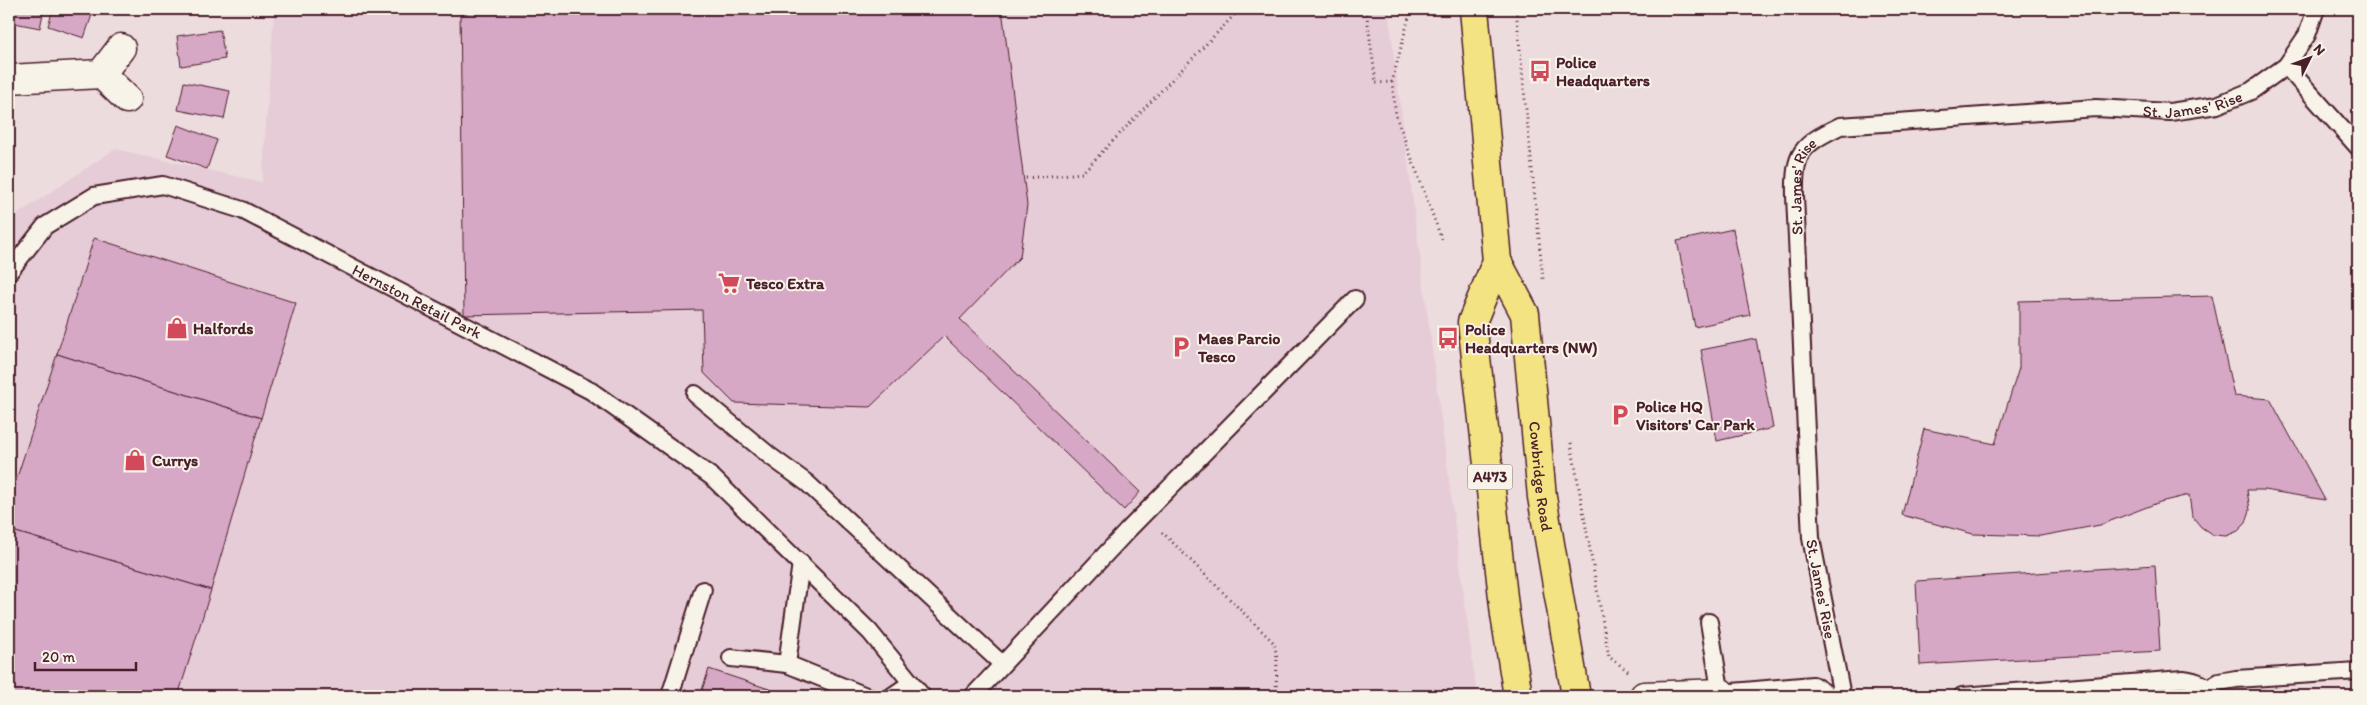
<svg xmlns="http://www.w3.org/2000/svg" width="2367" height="705" font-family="Itim,sans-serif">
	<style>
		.built { fill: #e6ccd7 }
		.building { fill: #d7a7c6; stroke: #4a1f2b }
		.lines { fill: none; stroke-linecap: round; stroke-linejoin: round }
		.lane-casing { stroke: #4a1f2b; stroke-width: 20 }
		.street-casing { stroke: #4a1f2b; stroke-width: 31 }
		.primary-casing { stroke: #4a1f2b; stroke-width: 31 }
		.path { stroke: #4a1f2b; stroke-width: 3; stroke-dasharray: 1 4; stroke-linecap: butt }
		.lane { stroke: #f7f3e8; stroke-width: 16 }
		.street { stroke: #f7f3e8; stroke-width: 28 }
		.primary { stroke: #f4e382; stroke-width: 28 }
		.labels { text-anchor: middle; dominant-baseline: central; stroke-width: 4; stroke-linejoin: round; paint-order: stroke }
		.shield { fill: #f7f3e8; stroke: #7e5f64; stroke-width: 1 }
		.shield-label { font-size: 15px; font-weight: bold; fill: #4a1f2b }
		.poi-label { font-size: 16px; font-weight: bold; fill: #4a1f2b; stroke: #f7f3e8; text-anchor: start }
		.street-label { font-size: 16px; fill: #4a1f2b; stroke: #f7f3e8 }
	</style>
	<rect width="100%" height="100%" fill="#eddcde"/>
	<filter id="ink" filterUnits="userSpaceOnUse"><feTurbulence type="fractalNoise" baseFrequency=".02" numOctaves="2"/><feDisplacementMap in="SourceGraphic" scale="10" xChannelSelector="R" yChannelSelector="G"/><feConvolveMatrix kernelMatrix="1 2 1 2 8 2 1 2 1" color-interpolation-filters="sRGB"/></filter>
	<g filter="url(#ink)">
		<path class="built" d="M274,9H1388L1477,696H9V220L115,149L262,182Z"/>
		<g class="building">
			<path d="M9,9H44L40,28L9,22Z"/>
			<path d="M53,9H94L84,38L48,26Z"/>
			<path d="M460,9H1002L1027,205L1020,257L960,319L1140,492L1124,510L944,336L870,407L734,403L704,373L702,310L464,315Z"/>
			<path d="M220,30L225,59L181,66L177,36Z"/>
			<path d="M184,82L230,91L224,119L178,110Z"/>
			<path d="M178,125L217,140L207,169L167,155Z"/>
			<path d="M1733,229L1750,315L1695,327L1677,241Z"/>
			<path d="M94,238L296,303L261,418L57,354Z"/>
			<path d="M2212,296L2234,396L2270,399L2325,500L2264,490H2247L2250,510L2246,523L2238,531L2226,536L2213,535L2201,527L2192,516L2189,495L2160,502L2100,525L2041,536L1973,534L1902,515L1924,429L1995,444L2019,368V301Z"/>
			<path d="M1756,339L1773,428L1717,441L1701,350Z"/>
			<path d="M57,354L261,418L211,590L9,530V502Z"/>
			<path d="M9,530L211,590L178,696H9Z"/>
			<path d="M2155,565L2160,651L1920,665L1916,581Z"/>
			<path d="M709,669L790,696H700Z"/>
			<path d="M1813,691V696H1753Z"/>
		</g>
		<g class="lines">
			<g class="lane-casing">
				<g id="lane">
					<path d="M2286,66L2358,147"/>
					<path id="s1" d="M9,272L45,226L94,196L163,185L242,210L591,391L712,477L870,632L922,696"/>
					<path d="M695,394L770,456L807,483L1002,664"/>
					<path d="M1709,622L1721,696"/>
					<path d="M731,658L787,664L866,696"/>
					<path d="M787,664L801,563"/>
					<path d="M2209,688L2219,682L2236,679L2358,671"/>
					<path d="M1721,693L1813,685L1830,696"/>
					<path d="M670,696L703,590"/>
					<path d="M892,696L911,683"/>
					<path d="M973,696L1129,529L1355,299"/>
					<path id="s2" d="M1842,696L1811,538L1795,196C1794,152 1801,145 1840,126L2096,108L2170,112L2217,105L2251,91L2286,66L2307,35L2316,9"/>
					<path d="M1962,696L2183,679C2197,681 2206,684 2215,696"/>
				</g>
			</g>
			<g class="street-casing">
				<g id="street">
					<path d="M101,74L127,99"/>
					<path d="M9,79L101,74L121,48"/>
					<path d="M1644,696L1721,693"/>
				</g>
			</g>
			<g class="primary-casing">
				<g id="primary">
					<path id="s3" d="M1474,9L1497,261L1525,314L1542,497L1576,696"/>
					<path d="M1497,261L1472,322L1505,615L1518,696"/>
				</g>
			</g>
			<g class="path">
				<path d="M1366,9L1376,83L1392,82"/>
				<path d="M1411,9L1392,82L1396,116L1442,240"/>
				<path d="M1516,9L1543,279"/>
				<path d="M1026,178L1082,173L1240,9"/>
				<path d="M1571,443L1609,657L1628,671"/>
				<path d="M1162,532L1274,643L1277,657L1276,696"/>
			</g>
			<use href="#lane" class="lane"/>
			<use href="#street" class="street"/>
			<use href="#primary" class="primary"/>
		</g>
	</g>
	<defs>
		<g id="bus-bare" transform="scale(1.725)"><path d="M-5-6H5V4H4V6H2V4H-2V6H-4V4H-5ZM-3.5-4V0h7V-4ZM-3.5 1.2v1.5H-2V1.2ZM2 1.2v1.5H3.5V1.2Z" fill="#d1495b" stroke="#f7f3e8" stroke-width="2.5" paint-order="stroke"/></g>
		<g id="supermarket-bare" transform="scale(1.725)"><path d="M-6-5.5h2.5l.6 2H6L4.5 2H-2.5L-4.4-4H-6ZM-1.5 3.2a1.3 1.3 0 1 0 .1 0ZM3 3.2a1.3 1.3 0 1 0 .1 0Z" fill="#d1495b" stroke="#f7f3e8" stroke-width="2.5" paint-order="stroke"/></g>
		<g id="shop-bare" transform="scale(1.725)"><path d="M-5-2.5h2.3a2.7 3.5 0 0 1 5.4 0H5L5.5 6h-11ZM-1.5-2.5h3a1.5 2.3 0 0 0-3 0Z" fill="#d1495b" stroke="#f7f3e8" stroke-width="2.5" paint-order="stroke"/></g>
		<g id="parking-bare" transform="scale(1.725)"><path d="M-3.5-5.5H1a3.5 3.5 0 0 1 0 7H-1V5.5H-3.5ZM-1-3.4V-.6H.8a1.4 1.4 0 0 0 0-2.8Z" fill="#d1495b" stroke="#f7f3e8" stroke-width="2.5" paint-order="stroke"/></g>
	</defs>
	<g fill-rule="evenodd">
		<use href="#bus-bare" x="1540" y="71"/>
		<use href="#supermarket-bare" x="729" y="283"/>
		<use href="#shop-bare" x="177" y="328"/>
		<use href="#bus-bare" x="1448" y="338"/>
		<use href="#parking-bare" x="1181" y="347"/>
		<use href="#parking-bare" x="1620" y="415"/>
		<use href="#shop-bare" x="135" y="460"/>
	</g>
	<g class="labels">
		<rect class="shield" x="1467.5" y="464.5" width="45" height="25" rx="4"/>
		<g class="shield-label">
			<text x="1490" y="477">A473</text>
		</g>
		<g class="poi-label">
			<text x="1556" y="62">Police<tspan x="1556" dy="18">Headquarters</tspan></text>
			<text x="746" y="283">Tesco Extra</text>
			<text x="193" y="328">Halfords</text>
			<text x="1465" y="329">Police<tspan x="1465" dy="18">Headquarters (NW)</tspan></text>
			<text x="1198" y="338">Maes Parcio<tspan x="1198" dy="18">Tesco</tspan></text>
			<text x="1636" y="406">Police HQ<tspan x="1636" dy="18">Visitors' Car Park</tspan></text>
			<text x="152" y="460">Currys</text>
		</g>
		<g class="street-label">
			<text stroke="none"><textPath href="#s2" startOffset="949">St. James' Rise</textPath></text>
			<text stroke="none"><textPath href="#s2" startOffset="515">St. James' Rise</textPath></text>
			<text stroke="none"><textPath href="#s1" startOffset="466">Hernston Retail Park</textPath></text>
			<text stroke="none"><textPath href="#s3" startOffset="476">Cowbridge Road</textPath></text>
			<text transform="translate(1821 589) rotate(79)">St. James' Rise</text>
		</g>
	</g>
	<rect width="2367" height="705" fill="none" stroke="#f7f3e8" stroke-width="30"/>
	<rect x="15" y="15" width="2337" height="675" fill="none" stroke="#4a1f2b" stroke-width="2" filter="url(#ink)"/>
	<g transform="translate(2310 58) rotate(48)" stroke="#f7f3e8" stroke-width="4" paint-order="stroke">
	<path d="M0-4L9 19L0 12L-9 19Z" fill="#4a1f2b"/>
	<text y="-8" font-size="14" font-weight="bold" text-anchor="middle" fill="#4a1f2b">N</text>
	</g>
	<path d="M35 662v8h101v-8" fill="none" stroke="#4a1f2b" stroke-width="2.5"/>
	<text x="42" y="662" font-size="15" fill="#4a1f2b" stroke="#f7f3e8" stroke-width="4" paint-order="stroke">20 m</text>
</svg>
